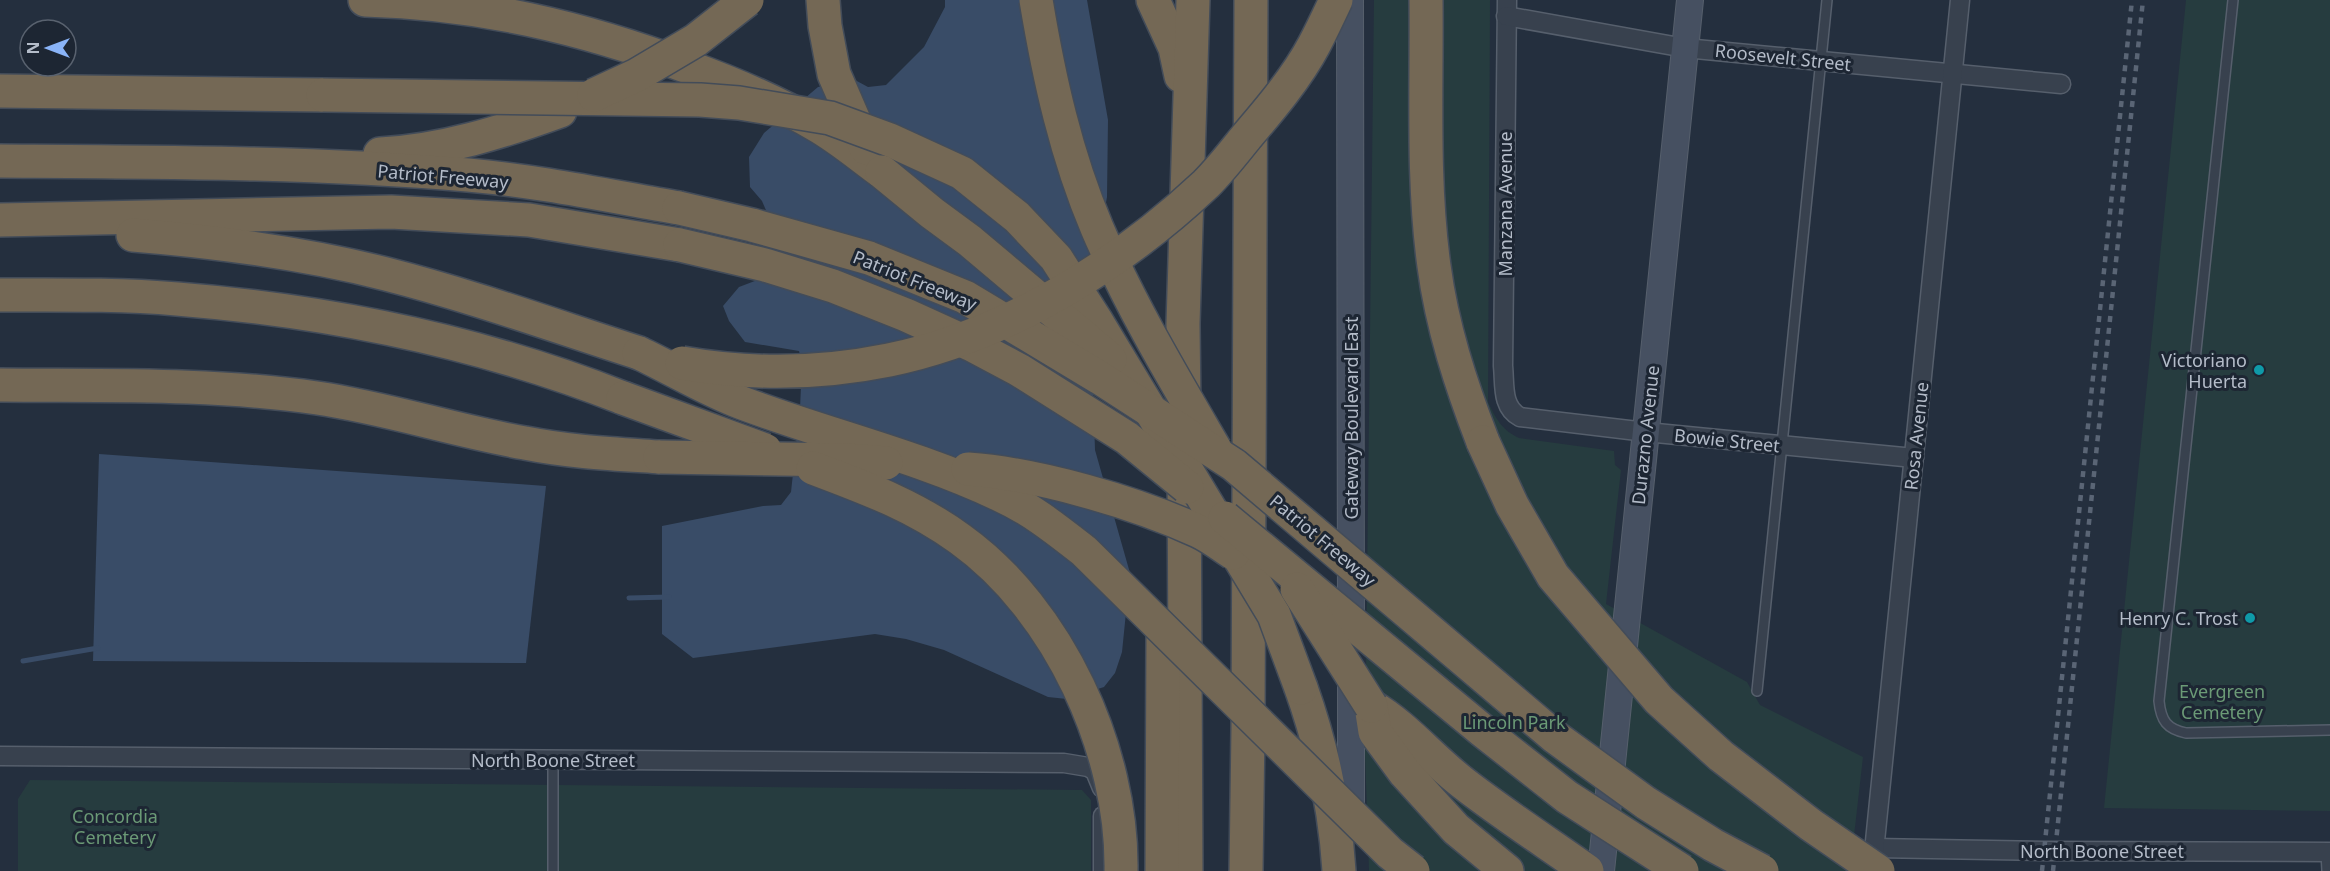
<svg xmlns="http://www.w3.org/2000/svg" width="2330" height="871" font-family="'Noto Sans',sans-serif">
	<style>
		.green { fill: #263c3f }
		.water { fill: #394c67 }
		.lines { fill: none; stroke-linecap: round; stroke-linejoin: round }
		.stream { stroke: #394c67; stroke-width: 5 }
		.lane-casing { stroke: #565f6c; stroke-width: 12 }
		.street-casing { stroke: #565f6c; stroke-width: 21 }
		.secondary-casing { stroke: #565f6c; stroke-width: 28 }
		.highway-casing { stroke: #434c59; stroke-width: 36 }
		.lane { stroke: #38414e; stroke-width: 9 }
		.street { stroke: #38414e; stroke-width: 18 }
		.secondary { stroke: #465061; stroke-width: 26 }
		.highway { stroke: #746855; stroke-width: 33 }
		.rail { stroke: #5a6575; stroke-width: 4.5; stroke-dasharray: 6 6; stroke-linecap: butt }
		.highway-bridge-casing { stroke: #434c59; stroke-width: 36; stroke-linecap: butt }
		.highway-bridge { stroke: #746855; stroke-width: 33 }
		.culture-dot { fill: #0f9aa8; stroke: #1d2633; stroke-width: 2 }
		.labels { text-anchor: middle; dominant-baseline: central; stroke-width: 6; stroke-linejoin: round; paint-order: stroke }
		.street-label { font-size: 18px; fill: #b4bcc9; stroke: #1d2633 }
		.poi-label { font-size: 18px; fill: #b4bcc9; stroke: #1d2633; text-anchor: end }
		.park-label { font-size: 18px; fill: #6b9a76; stroke: #1d2633 }
	</style>
	<rect width="100%" height="100%" fill="#242f3e"/>
	<g class="green">
		<path d="M1374,0H1490L1488,402C1496,419 1502,430 1519,438L1614,451L1615,465L1621,470L1606,604L1747,682L1760,705L1863,757L1850,871H1369L1365,753Z"/>
		<path d="M2186,0H2330V811L2104,808Z"/>
		<path d="M30,780L1082,790L1091,800V871H18V799Z"/>
	</g>
	<g class="water">
		<path d="M945,0H1087L1108,120L1107,197L1090,293L1095,450L1130,573L1122,652L1115,673L1104,687L1067,699L1048,697L944,650L906,639L875,634L693,658L662,634V526L763,506L781,505L791,492L800,409L802,363L799,351L745,342L729,321L723,306L739,287L760,279L775,248L768,215L762,201L750,187L749,157L764,133L818,87L855,80L868,87L886,85L924,47L945,7Z"/>
		<path d="M99,454L546,486L526,663L93,661Z"/>
	</g>
	<g class="lines">
		<g class="stream">
			<path d="M629,598L669,597"/>
			<path d="M23,661L98,648"/>
		</g>
		<g class="lane-casing">
			<g id="lane">
				<path d="M2233,0L2159,701C2161,721 2167,729 2186,733L2330,730"/>
				<path d="M1757,691L1827,0"/>
				<path d="M553,760V871"/>
				<path d="M2326,852L2327,871"/>
			</g>
		</g>
		<g class="street-casing">
			<g id="street">
				<path d="M1507,0L1503,366C1505,384 1501,407 1520,417L1646,432L1914,458"/>
				<path d="M1506,16L1685,48L2061,84"/>
				<path d="M0,756L1064,763L1088,767L1095,771L1102,788"/>
				<path d="M1103,816V871"/>
				<path d="M1874,848L2044,851L2330,852"/>
				<path d="M1872,871L1960,0"/>
			</g>
		</g>
		<g class="secondary-casing">
			<g id="secondary">
				<path d="M1350,0L1351,634"/>
				<path d="M1351,826V670"/>
				<path d="M1601,871L1690,0"/>
			</g>
		</g>
		<g class="highway-casing">
			<g id="highway">
				<path d="M365,0C478,3 582,27 688,67C732,83 775,101 816,125C839,138 860,156 882,172"/>
				<path d="M823,0L825,26L834,74L866,148"/>
				<path d="M1153,0L1175,48L1181,76"/>
				<path d="M1426,0C1427,87 1422,180 1434,266C1442,327 1461,385 1483,442"/>
				<path d="M0,91L323,95"/>
				<path d="M380,154C442,151 502,132 560,111"/>
				<path d="M0,161C156,162 312,162 468,175C539,181 609,196 679,208"/>
				<path d="M0,220L391,212L529,220L680,245"/>
				<path d="M133,235C218,242 304,253 386,274C472,296 555,326 639,353"/>
				<path d="M0,295C59,295 118,294 177,299C329,311 481,342 623,398"/>
				<path d="M0,385C105,386 212,383 317,398C387,408 455,431 525,443C570,452 615,454 660,457"/>
				<path d="M1184,407L1183,324L1193,0"/>
				<path d="M1184,459L1186,871"/>
				<path d="M1301,688C1322,747 1335,808 1339,871"/>
				<path d="M1371,706C1405,726 1431,758 1463,783C1503,814 1546,842 1587,871"/>
				<path d="M1371,706L1375,732L1405,773L1456,829L1507,871"/>
				<path d="M1162,871L1163,633"/>
				<path d="M1246,871L1248,729L1251,0"/>
			</g>
		</g>
		<use href="#lane" class="lane"/>
		<use href="#street" class="street"/>
		<use href="#secondary" class="secondary"/>
		<use href="#highway" class="highway"/>
		<g class="rail">
			<path d="M2042,871L2132,0"/>
			<path d="M2053,871L2143,0"/>
		</g>
		<g class="highway-bridge-casing">
			<g id="highway-bridge">
				<path d="M1036,0C1049,78 1066,155 1097,228C1130,305 1173,377 1215,449"/>
				<path d="M323,95L700,100L739,103L830,118L890,140L962,173L1017,217L1056,258L1097,322L1274,615L1301,688"/>
				<path d="M594,95L637,75L696,40L747,0"/>
				<path d="M882,172L932,213L970,241L1110,359"/>
				<path d="M679,208L752,225L869,258L965,297L1100,378L1234,465L1555,737L1646,803L1713,845L1762,871"/>
				<path d="M680,245L765,265L833,286L906,315L972,345L1019,370L1127,438L1187,487"/>
				<path d="M639,353C673,369 707,390 742,403C827,435 918,456 1000,495C1031,509 1057,530 1084,551L1390,853L1413,871"/>
				<path d="M682,363C751,375 820,374 889,360C1006,336 1120,265 1206,184C1221,169 1234,152 1247,136C1271,108 1297,77 1314,45C1322,30 1329,15 1336,0"/>
				<path d="M623,398L765,450"/>
				<path d="M1483,442L1512,505L1553,576L1659,700L1721,756L1811,825L1878,871"/>
				<path d="M660,457L848,460L886,463"/>
				<path d="M813,468C866,488 913,505 960,539C1059,610 1123,751 1121,871"/>
				<path d="M968,469C1038,474 1134,502 1198,531C1211,537 1222,546 1233,553"/>
				<path d="M1225,518L1483,731L1567,797L1682,871"/>
				<path d="M1297,589L1371,706"/>
			</g>
		</g>
		<use href="#highway-bridge" class="highway-bridge"/>
	</g>
	<g class="culture-dot">
		<circle cx="2259" cy="370" r="6"/>
		<circle cx="2250" cy="618" r="6"/>
	</g>
	<g class="labels">
		<g class="street-label">
			<text transform="translate(1783 57) rotate(6)">Roosevelt Street</text>
			<text transform="translate(443 176) rotate(5)">Patriot Freeway</text>
			<text transform="translate(1505 204) rotate(-90)">Manzana Avenue</text>
			<text transform="translate(915 280) rotate(22)">Patriot Freeway</text>
			<text transform="translate(1351 418) rotate(-90)">Gateway Boulevard East</text>
			<text transform="translate(1645 435) rotate(-84)">Durazno Avenue</text>
			<text transform="translate(1916 436) rotate(-84)">Rosa Avenue</text>
			<text transform="translate(1727 440) rotate(6)">Bowie Street</text>
			<text transform="translate(1323 540) rotate(40)">Patriot Freeway</text>
			<text x="553" y="760">North Boone Street</text>
			<text x="2102" y="851">North Boone Street</text>
		</g>
		<g class="poi-label">
			<text x="2247" y="360">Victoriano<tspan x="2247" dy="21">Huerta</tspan></text>
			<text x="2238" y="618">Henry C. Trost</text>
		</g>
		<g class="park-label">
			<text x="2222" y="691">Evergreen<tspan x="2222" dy="21">Cemetery</tspan></text>
			<text x="1514" y="722">Lincoln Park</text>
			<text x="115" y="816">Concordia<tspan x="115" dy="21">Cemetery</tspan></text>
		</g>
	</g>
	<g transform="translate(48 48) rotate(270)"><circle r="28" fill="#1d2633" stroke="#59626f" stroke-width="1.5"/>
	<path d="M0-4.5L10 22L0 15L-10 22Z" fill="#8ab4f8"/>
	<text y="-9" font-size="16" font-weight="bold" text-anchor="middle" fill="#b4bcc9">N</text>
	</g>
</svg>
